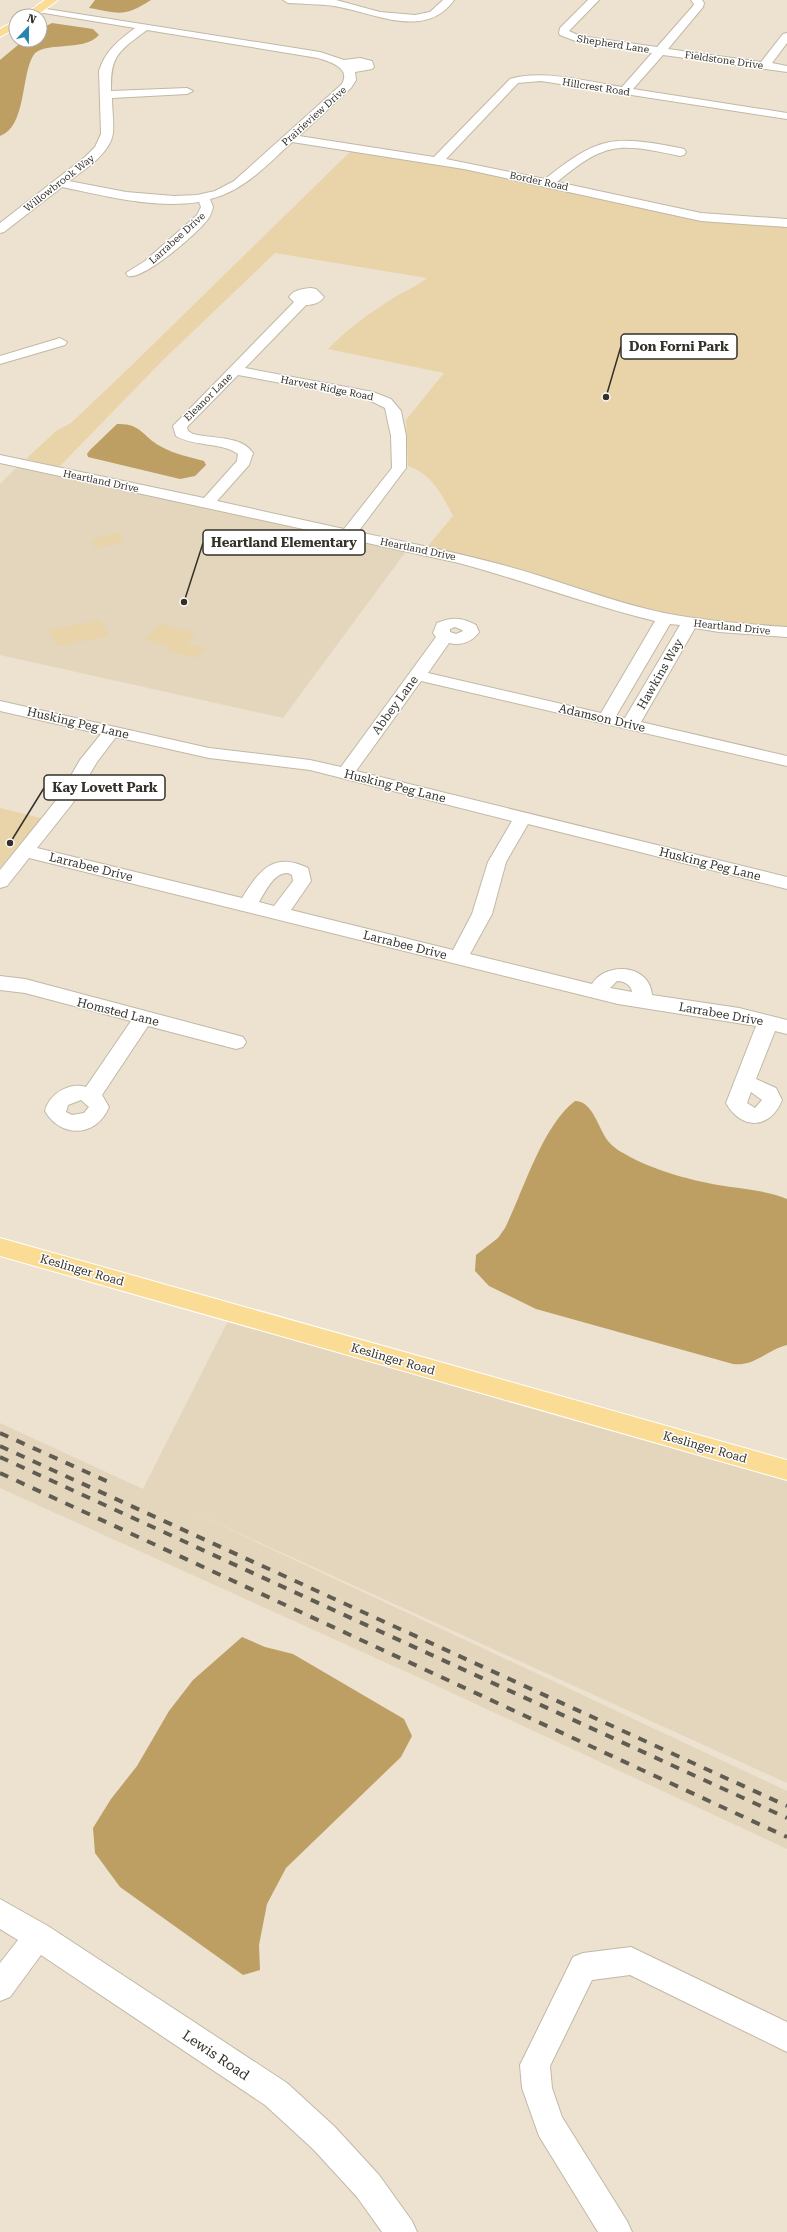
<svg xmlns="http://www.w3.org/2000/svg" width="787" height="2232" font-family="'Roboto Serif',serif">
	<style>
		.built { fill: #e3d6bd }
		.green { fill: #e9d3a8 }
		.water { fill: #bd9f64 }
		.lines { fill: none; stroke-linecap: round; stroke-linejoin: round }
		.minor-casing { stroke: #c1b8a6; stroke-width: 2 }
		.major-casing { stroke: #fff; stroke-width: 2 }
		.minor { fill: #fff; fill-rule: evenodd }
		.major { fill: #fbdc95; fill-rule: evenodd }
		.rail { stroke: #615c51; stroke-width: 4; stroke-dasharray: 9 9; stroke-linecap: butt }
		.labels { text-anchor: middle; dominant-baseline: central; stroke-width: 3; stroke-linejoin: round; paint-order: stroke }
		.far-street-label { font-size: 10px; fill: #343129; stroke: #fff }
		.street-label { font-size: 12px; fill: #343129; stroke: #fff }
		.near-street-label { font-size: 14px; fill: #343129; stroke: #fff }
		.leader { fill: none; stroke: #343129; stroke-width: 1.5 }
		.callout-dot { fill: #343129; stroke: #fff; stroke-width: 1.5 }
		.callout { fill: #fff; stroke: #343129; stroke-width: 1.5 }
		.callout-label { font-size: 13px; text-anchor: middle; font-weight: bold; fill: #343129 }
	</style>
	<rect width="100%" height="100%" fill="#ece2cf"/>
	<g class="built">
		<path d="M19,465L407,550L283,718L0,655V484Z"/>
		<path d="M230,1317L787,1478V1783L186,1509L787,1791V1849L420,1678L0,1488V1423L143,1489Z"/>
	</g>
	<g class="green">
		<path d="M352,150L446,164L692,217L787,225V627C732,624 678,617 625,604C596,597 568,584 539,575C502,564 465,555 427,547L453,516C443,496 431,473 408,466L406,420L444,373L328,349C347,329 371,312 395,297C405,291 418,286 427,278L275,253L163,360L59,467L26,459L56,431L71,423L130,367Z"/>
		<path d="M119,533L124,542L95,548L92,542L96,538Z"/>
		<path d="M100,620L109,636L58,646L49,630Z"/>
		<path d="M160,624L196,633L187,644L206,648L197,658L168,651L171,647L145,640Z"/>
		<path d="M0,808L41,818L0,868Z"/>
	</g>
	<g class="water">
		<path d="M95,0H151C123,18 119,13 89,8Z"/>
		<path d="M52,23L93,29L99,35C83,53 42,40 33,56C21,76 26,127 0,136V60L24,40H40V29Z"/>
		<path d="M117,424C141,423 142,436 160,446C174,454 189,457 204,461L206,465L195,476L180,479L88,457L87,454L90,450Z"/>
		<path d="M575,1101C593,1101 598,1128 608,1141C612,1146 619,1151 625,1154C650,1169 689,1180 718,1185C740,1189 766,1190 787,1199V1345C767,1350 754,1367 733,1364L536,1309L489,1286L475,1271L476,1255L498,1238L505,1228C523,1192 542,1126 575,1101Z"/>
		<path d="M242,1637L265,1647L293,1654L404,1719L412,1736L401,1757L286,1868L267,1904L259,1945L260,1970L243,1975L120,1887L95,1853L93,1828L111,1799L137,1766L169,1711L193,1680Z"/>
	</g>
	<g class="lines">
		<g class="minor-casing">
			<g id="minor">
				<path d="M283,0H336L380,12L415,15L430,12L443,0H454C425,41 373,12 334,6C319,4 303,4 288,3Z"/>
				<path d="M588,0H599L569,31L580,36L657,47L693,6L694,4L691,0H702L704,3L703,7L668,49L761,62L783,34L787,33V43L772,63L787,66V72L663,55L633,89L787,113V119L541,81L518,83L446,159L545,179C599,136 613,135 680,148L684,149L686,152L684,155L680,156C619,143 606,141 557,182L701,213L787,219V227L701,221L464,169L292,142C267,165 244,191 210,199L213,207C212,211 211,215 208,219C199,232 144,280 128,276L126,273L145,261L197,215L201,207L199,202C153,209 106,196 62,187L4,232L0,233V223L85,157L95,147L101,134L99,71C105,51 119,40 135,28L38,12L34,11V7L320,52L344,60L360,58L372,61L374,67L372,69L355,72L356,80L351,88L299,136L434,157L510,79C544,69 588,82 622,87L652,53L578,42L560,35L559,33L560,28ZM147,30L318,58C331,62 351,68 342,84L234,181L215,191L197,195L174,196L126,192L69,181C84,170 110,154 113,133C114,122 112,109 112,98L187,94L193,91L187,88L111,91C110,55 119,51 147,30Z"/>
				<path d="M311,288L316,289L324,297C320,303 313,305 306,305L245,368L373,392L391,399L401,411L406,436V468L358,532C419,545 480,557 540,576C581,589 621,604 664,613C705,621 746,624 787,627V637L719,632L695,628L641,722L787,756V766L421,681L356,771L787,877V889L528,824L506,862L492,914L470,954L592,984C606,961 650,964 652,995L739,1008L787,1020V1034L775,1031L756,1079L776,1088L782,1100C770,1130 741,1130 726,1103L756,1026L618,1004L29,858L7,886L0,888V870L58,798L80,760L101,734L0,711V701L209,748L310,760L341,767L436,637L433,633L437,623C452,617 461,617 476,625L479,632C472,642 461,646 449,643L428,673L601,713L655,621C589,605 525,581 459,563L0,463V455L204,498L237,461L238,454C222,442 195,447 176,436L173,426L294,302L289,297C295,289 302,289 311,288ZM238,375L367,399L385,408L391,436L392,468L344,529L217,501L249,465L253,453C241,435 212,439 193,434L188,431L187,427ZM670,624L680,625L625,718L616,716ZM455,627L462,630L463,631L456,634L450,632V629ZM116,737L209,758L310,770L512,821L488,862L472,914L453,950L291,910L311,881L308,868C273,851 259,871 242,898L37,848L72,804L97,762ZM288,873L292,875L293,881L274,906L259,902C265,892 274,872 288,873ZM617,981C625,981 631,985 632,992L610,988ZM751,1092L762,1100L755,1108L747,1103Z"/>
				<path d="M60,338L67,342L65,345L0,364V356Z"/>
				<path d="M0,976L25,979L236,1035L243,1037L246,1042L243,1047L236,1049L148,1026L102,1095L109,1107C97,1137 61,1139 45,1111C49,1094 69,1082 86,1087L131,1021L25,993L0,990ZM81,1100L89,1107L84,1113L72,1115L66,1112L68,1105Z"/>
				<path d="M0,1899L48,1926L287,2083L335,2127L379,2175L412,2221L417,2232H382L357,2197L313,2149L265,2105L41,1955L10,1997L0,2001V1963L18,1940L0,1929Z"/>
				<path d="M631,1947L787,2022V2052L630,1975L592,1980L550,2066L552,2088L562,2117L627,2221L632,2232H598L539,2136L522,2088L520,2065L573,1957L583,1953Z"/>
			</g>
		</g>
		<g class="major-casing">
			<g id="major">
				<path d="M45,0H58L36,16H22Z"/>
				<path d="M16,20V28L0,37V29Z"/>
				<path d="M0,1238L787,1460V1480L0,1256Z"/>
			</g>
		</g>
		<use href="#minor" class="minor"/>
		<use href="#major" class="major"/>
		<g class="rail">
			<path d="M0,1433L113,1484"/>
			<path d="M0,1446L787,1806"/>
			<path d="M0,1457L787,1818"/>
			<path d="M0,1473L787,1837"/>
		</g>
	</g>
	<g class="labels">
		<g class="far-street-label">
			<text transform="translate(613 44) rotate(9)">Shepherd Lane</text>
			<text transform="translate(724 60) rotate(8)">Fieldstone Drive</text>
			<text transform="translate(596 87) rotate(9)">Hillcrest Road</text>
			<text transform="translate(314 116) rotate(-42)">Prairieview Drive</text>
			<text transform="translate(539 181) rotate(12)">Border Road</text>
			<text transform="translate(59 183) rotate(-38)">Willowbrook Way</text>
			<text transform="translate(177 238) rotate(-42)">Larrabee Drive</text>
			<text transform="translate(327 388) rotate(11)">Harvest Ridge Road</text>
			<text transform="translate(208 397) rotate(-45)">Eleanor Lane</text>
			<text transform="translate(101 481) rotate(12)">Heartland Drive</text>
			<text transform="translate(418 549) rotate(12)">Heartland Drive</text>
			<text transform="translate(732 627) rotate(6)">Heartland Drive</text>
		</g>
		<g class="street-label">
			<text transform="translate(660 674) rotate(-60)">Hawkins Way</text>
			<text transform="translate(395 705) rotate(-54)">Abbey Lane</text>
			<text transform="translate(602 718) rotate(13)">Adamson Drive</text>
			<text transform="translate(78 723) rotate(13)">Husking Peg Lane</text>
			<text transform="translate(395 786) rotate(14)">Husking Peg Lane</text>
			<text transform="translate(710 864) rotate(14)">Husking Peg Lane</text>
			<text transform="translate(91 867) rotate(14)">Larrabee Drive</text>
			<text transform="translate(405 945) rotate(14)">Larrabee Drive</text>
			<text transform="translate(118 1012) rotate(14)">Homsted Lane</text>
			<text transform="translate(721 1014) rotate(10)">Larrabee Drive</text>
			<text transform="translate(82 1270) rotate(16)">Keslinger Road</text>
			<text transform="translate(393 1359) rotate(16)">Keslinger Road</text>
			<text transform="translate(705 1447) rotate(16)">Keslinger Road</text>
		</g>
		<g class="near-street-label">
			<text transform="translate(216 2055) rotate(34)">Lewis Road</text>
		</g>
	</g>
	<path class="leader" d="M606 397L621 346M184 602L203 543M10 843L44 788"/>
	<g class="callout-dot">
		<circle cx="606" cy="397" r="4"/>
		<circle cx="184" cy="602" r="4"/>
		<circle cx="10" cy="843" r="4"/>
	</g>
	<g class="callout">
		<rect x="621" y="334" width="116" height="25" rx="4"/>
		<rect x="203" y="530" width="162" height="25" rx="4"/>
		<rect x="44" y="775" width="121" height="25" rx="4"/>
	</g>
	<g class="callout-label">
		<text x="679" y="351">Don Forni Park</text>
		<text x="284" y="547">Heartland Elementary</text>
		<text x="105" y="792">Kay Lovett Park</text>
	</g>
	<g transform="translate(28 28) rotate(22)"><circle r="19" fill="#ffffff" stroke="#aeada9"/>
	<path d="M0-3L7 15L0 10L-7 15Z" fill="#2584b0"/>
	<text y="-6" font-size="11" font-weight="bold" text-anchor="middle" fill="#343129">N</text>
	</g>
</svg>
